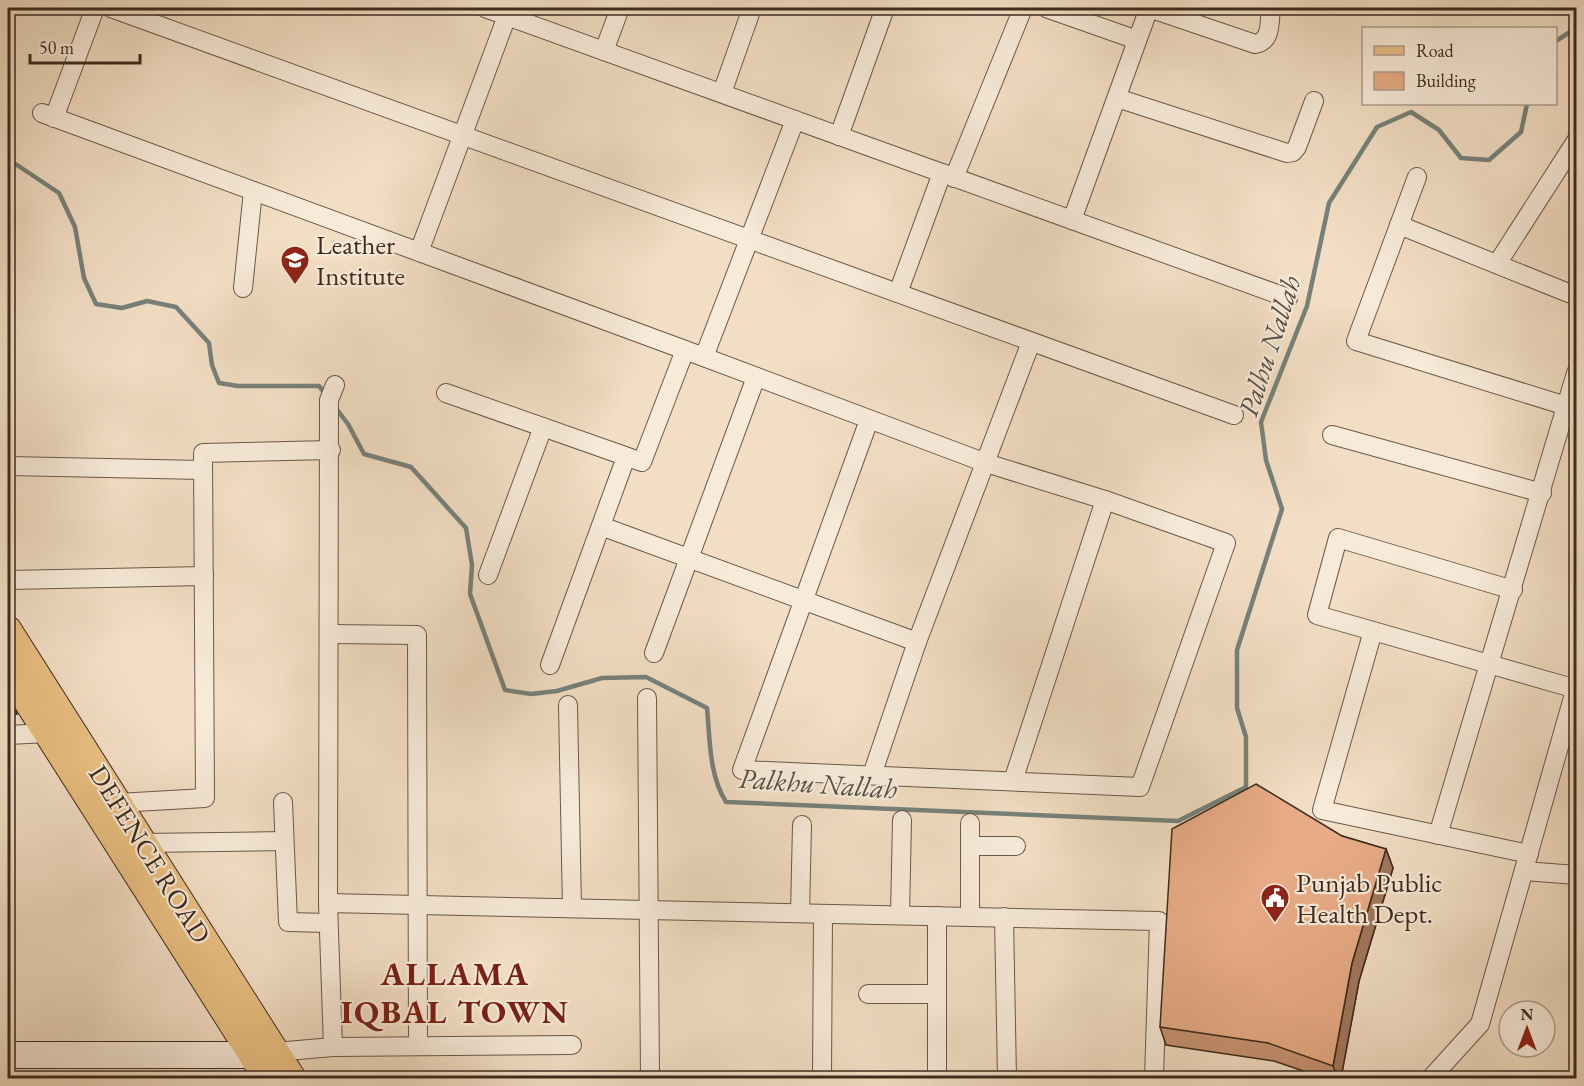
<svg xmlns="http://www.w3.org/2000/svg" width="1584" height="1086" font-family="'EB Garamond',serif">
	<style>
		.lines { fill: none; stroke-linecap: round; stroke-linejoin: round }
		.stream { stroke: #76817b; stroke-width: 4.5 }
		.street-casing { stroke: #6a5848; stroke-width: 20 }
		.secondary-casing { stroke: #3d2b1e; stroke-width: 28 }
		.primary-casing { stroke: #3d2b1e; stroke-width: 29 }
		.street { stroke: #f7ead9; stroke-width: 18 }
		.secondary { stroke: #f7ead9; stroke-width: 26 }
		.primary { stroke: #e9bf82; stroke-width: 27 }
		.wall { fill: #c79372; stroke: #3d2b1e; stroke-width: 1.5 }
		.shaded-wall { fill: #a2785d; stroke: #3d2b1e; stroke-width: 1.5 }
		.building { fill: #e7ab85; stroke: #3d2b1e; stroke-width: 1.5 }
		.labels { text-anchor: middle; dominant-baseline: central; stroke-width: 4.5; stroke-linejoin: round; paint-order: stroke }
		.poi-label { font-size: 27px; fill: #3d2b1e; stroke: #f7ead9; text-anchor: start }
		.street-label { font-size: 27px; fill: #3d2b1e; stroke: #f7ead9 }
		.water-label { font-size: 28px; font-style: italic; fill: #554f45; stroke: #f7ead9 }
		.district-label { font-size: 33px; font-weight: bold; letter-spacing: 1.5px; fill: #7a1f14; stroke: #f7ead9 }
	</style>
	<rect width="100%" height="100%" fill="#f2dec4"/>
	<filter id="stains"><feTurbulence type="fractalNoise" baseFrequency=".00333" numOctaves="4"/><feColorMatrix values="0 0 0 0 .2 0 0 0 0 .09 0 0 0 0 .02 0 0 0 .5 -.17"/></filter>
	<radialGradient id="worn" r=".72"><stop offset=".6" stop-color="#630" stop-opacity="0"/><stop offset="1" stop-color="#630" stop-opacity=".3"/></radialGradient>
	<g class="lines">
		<g class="stream">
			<path d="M1556,41L1576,28"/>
			<path d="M8,85L12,96L8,114"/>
			<path d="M8,159L59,193L75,227L84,278L96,304L122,308L147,301L176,307L209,343L212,365L219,383L238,386H319L327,396"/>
			<path d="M335,407L348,424L364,454L411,467L466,528L472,565L470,594L505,690L531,694L557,691L602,678L646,677L707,708C710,740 709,775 726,802L1178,821L1246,787V737L1237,708V650L1282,509L1266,460L1261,422L1307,306L1329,203L1377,127L1411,112L1439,130L1461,158L1489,160L1521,132L1527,104"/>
		</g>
		<g class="street-casing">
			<g id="street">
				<path d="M111,8L1234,415"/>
				<path d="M485,8L1288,298"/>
				<path d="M1046,8L1137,40"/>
				<path d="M604,51L620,8"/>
				<path d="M722,93L752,8"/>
				<path d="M1117,98L1287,153L1293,152L1297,147L1314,101"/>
				<path d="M42,113L685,350L986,463L1105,500L1226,543L1140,787L742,770L869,420"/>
				<path d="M54,118L95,8"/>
				<path d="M839,136L885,8"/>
				<path d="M1417,177L1356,341L1576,409"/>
				<path d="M954,178L1023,8"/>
				<path d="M1072,220L1149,8L1255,44C1272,41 1269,23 1271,8"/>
				<path d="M1399,225L1576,296"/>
				<path d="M419,252L507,16"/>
				<path d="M1497,264L1576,141"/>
				<path d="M243,288L253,191"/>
				<path d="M898,293L942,173"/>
				<path d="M704,357L795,120"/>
				<path d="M446,393L642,462L685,350"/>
				<path d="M1332,435L1542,493"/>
				<path d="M8,466L203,470"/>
				<path d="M601,526L917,642"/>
				<path d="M488,575L543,427"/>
				<path d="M8,580L204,576"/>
				<path d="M1513,590L1338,538L1317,615L1576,689"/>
				<path d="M1373,631L1322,810L1529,854"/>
				<path d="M330,634L417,635L418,1046"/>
				<path d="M654,653L756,377"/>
				<path d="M550,665L626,457"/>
				<path d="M647,698L650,1078"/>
				<path d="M568,705L572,908"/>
				<path d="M8,735L47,733"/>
				<path d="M872,775L917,642L1031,342"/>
				<path d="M1013,781L1105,500"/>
				<path d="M283,802L288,922L328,923"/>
				<path d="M118,803L205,798L203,453L331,450"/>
				<path d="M1438,835L1576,373"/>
				<path d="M143,843L284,841"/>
				<path d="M970,846H1016"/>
				<path d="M1524,871L1576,875"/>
				<path d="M328,903L1159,921L1154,1078"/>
				<path d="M800,913L802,825"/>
				<path d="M900,915L902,820"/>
				<path d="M970,916V823"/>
				<path d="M1004,917L1007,1078"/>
				<path d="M868,994H937"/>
				<path d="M333,1047L328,903L329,400L335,385"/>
				<path d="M275,1052L333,1047L572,1045"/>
				<path d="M822,1078L823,914"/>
				<path d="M937,1078V916"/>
				<path d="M1431,1078L1480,1024L1576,687"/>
			</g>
		</g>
		<g class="secondary-casing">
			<path id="secondary" d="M8,1055H253"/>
		</g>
		<g class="primary-casing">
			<g id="primary">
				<path d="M8,630L292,1078"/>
				<path d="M8,671L267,1078"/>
			</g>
		</g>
		<use href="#street" class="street"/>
		<use href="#secondary" class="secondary"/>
		<use href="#primary" class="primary"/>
	</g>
	<g class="wall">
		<path d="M8,692L10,696L17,714L8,715Z"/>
		<path d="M1342,836L1386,849L1393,868L1359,981L1341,1078H1324L1274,1061L1166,1045L1160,1027Z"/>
	</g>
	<path class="shaded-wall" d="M1386,849L1393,868L1359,981L1341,1078H1338L1333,1066L1352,963Z"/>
	<path class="building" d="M1256,784L1342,836L1386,849L1352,963L1333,1066L1268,1043L1160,1027L1172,829Z"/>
	<defs>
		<g id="university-pin" transform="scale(1.5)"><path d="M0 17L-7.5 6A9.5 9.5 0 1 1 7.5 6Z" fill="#8f2418" stroke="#f7ead9"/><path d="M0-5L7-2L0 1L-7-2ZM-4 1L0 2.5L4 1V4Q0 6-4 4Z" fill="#fff"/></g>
		<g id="civic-pin" transform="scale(1.5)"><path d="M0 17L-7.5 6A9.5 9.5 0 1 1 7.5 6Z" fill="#8f2418" stroke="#f7ead9"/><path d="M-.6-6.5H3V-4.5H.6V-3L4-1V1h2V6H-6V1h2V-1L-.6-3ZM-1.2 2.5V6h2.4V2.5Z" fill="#fff"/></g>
	</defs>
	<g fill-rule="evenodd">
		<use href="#university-pin" x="295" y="260"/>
		<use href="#civic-pin" x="1275" y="898"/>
	</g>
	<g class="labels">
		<g class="poi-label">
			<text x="316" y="244">Leather<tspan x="316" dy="31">Institute</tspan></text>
			<text x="1296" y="882">Punjab Public<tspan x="1296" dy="31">Health Dept.</tspan></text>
		</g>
		<g class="street-label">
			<text transform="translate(150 854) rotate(58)">DEFENCE ROAD</text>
		</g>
		<g class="water-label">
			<text transform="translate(1269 346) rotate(-72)">Palhu Nallah</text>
			<text transform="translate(818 783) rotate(4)">Palkhu Nallah</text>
		</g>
		<g class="district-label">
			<text x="455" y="973">ALLAMA<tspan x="455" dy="38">IQBAL TOWN</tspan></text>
		</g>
	</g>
	<rect width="1584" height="1086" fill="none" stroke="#f2dec4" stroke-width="30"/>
	<rect x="9" y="9" width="1566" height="1068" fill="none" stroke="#3d2b1e" stroke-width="3"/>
	<rect x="15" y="15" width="1554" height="1056" fill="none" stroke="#3d2b1e" stroke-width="1.5"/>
	<rect x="1362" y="27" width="195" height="78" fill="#f7ead9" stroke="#ad9e8e" stroke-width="1.5"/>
	<rect x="1374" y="46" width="30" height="9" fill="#e9bf82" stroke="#ad9e8e" stroke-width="1.5"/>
	<text x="1416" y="57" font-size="18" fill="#3d2b1e">Road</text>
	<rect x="1374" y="72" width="30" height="18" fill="#e7ab85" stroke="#ad9e8e" stroke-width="1.5"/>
	<text x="1416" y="87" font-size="18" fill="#3d2b1e">Building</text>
	<g transform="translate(1527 1029)"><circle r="28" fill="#f7ead9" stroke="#ad9e8e" stroke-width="1.5"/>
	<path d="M0-4.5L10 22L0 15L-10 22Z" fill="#8f2418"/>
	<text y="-9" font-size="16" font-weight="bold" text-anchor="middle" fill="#3d2b1e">N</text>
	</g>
	<path d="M30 54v9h110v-9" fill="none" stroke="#3d2b1e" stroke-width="3"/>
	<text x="39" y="54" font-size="18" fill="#3d2b1e" stroke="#f7ead9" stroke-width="4.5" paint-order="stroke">50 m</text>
	<rect width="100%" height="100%" filter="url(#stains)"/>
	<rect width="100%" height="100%" fill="url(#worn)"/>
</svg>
